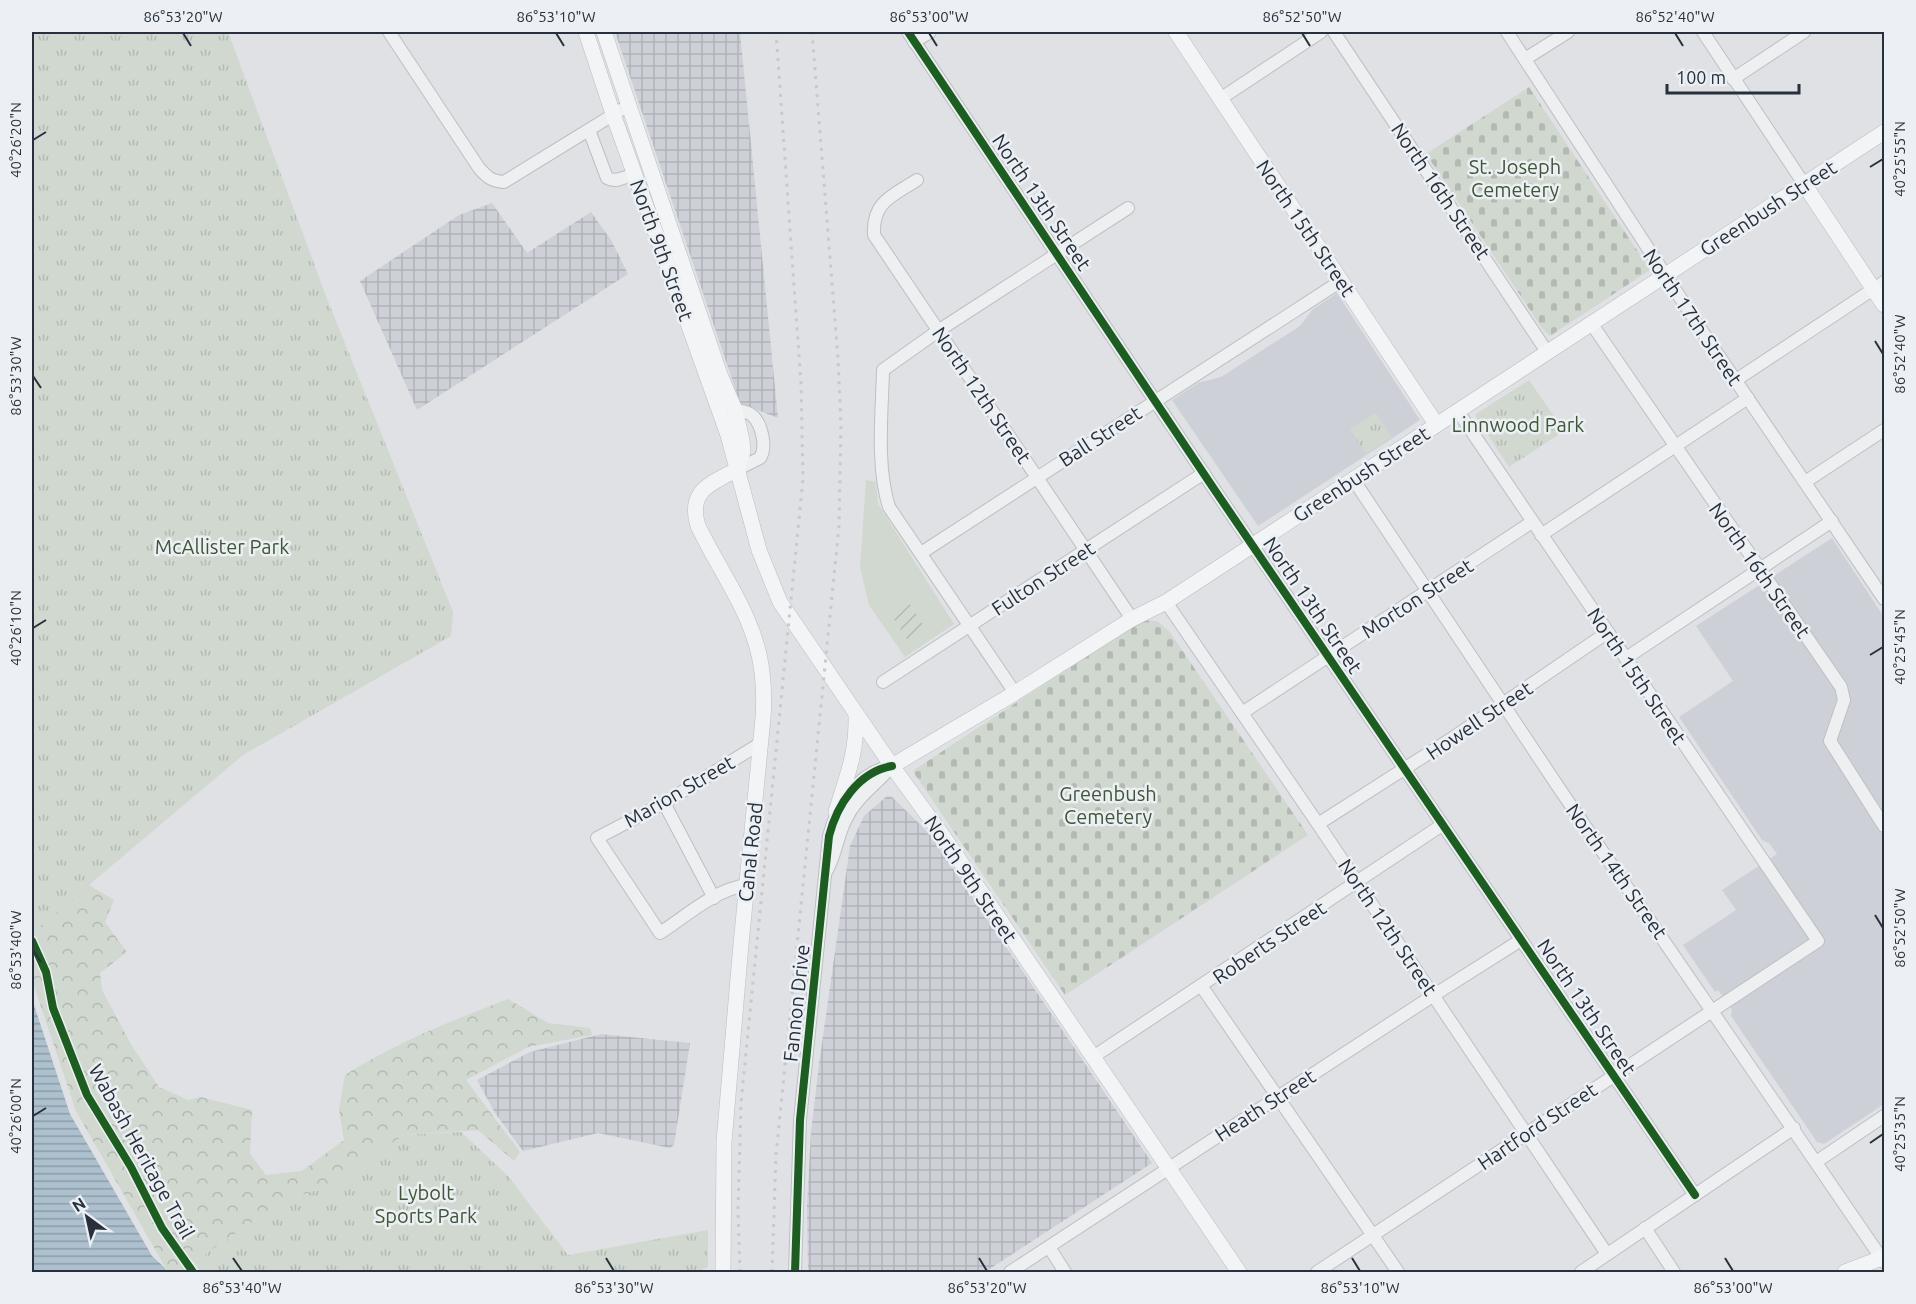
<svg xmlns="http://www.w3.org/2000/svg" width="1916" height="1304" font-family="Ubuntu,sans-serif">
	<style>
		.built { fill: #cdd1d7 }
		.industrial { fill: url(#industrial-grid) }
		.grass { fill: #d0d8cf }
		.forest { fill: url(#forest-crowns) }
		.cemetery { fill: url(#cemetery-stones) }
		.park { fill: url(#park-tufts) }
		.garden { fill: url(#garden-furrows) }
		.water { fill: url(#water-rules) }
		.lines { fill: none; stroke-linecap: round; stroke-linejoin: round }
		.minor-casing { stroke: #bdbfc2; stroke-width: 14 }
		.major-casing { stroke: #bbbec1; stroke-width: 16 }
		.minor { stroke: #eeeff1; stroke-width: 12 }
		.major { stroke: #f3f4f5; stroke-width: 15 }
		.rail { stroke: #c7c9cc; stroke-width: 3; stroke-dasharray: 3 6; stroke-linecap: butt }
		.cycleway-casing { stroke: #ecf0f4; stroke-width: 11 }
		.cycleway { stroke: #1b5e20; stroke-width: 8 }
		.ticks { fill: none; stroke: #27303c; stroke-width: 2 }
		.labels { text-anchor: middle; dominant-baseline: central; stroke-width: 5; stroke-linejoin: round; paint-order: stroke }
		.park-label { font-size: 20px; fill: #3e5735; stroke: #ecf0f4 }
		.street-label { font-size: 20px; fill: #27303c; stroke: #ecf0f4 }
		.neatline { fill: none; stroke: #27303c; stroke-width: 2 }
		.ticks-label { font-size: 15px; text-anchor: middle; fill: #27303c }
	</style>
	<defs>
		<pattern id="industrial-grid" width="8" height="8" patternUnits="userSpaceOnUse" patternTransform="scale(1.5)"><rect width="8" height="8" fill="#cdd1d7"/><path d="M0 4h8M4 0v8" fill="none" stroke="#b0b4b9"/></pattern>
		<pattern id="forest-crowns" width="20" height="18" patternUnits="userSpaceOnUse" patternTransform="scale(1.5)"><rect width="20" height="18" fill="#d0d8cf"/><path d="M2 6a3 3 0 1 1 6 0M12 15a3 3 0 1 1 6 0" fill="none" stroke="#b3bab3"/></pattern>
		<pattern id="cemetery-stones" width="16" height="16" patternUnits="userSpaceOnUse" patternTransform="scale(1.5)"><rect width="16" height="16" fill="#d0d8cf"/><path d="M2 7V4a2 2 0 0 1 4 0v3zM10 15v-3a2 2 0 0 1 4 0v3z" fill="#b3bab3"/></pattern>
		<pattern id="park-tufts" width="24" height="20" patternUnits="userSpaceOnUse" patternTransform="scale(1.5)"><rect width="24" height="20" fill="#d0d8cf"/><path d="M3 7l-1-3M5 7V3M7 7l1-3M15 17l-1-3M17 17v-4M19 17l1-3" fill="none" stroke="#b3bab3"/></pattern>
		<pattern id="garden-furrows" width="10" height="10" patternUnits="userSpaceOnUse" patternTransform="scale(1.5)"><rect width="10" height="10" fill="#d0d8cf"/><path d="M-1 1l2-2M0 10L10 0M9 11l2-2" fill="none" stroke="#b3bab3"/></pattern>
		<pattern id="water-rules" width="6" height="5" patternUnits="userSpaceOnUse" patternTransform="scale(1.5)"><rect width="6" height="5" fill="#adc0ce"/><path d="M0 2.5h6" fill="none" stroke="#8d9ca8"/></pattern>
	</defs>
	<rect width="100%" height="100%" fill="#dfe1e4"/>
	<g class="built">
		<path d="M1337,293L1420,420L1258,526L1172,400L1198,383L1221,377L1300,326L1312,310Z"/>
		<path d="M1832,538L1884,617V1104L1824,1144L1817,1142L1731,1016L1732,1009L1718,990L1715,992L1683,945L1736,910L1722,890L1777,854L1769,843L1762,840L1679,717L1733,681L1696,626Z"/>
	</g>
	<g class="industrial">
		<path d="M615,32H740L778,418L740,403Z"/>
		<path d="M492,203L527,253L591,212L611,240L628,274L417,410L360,281L459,215Z"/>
		<path d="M887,796L892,797L930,834L1152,1163L985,1272H808L807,1205L811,1132L819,1064L850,846L864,816Z"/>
		<path d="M601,1034L690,1043L674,1145L670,1148L598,1133L523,1151L495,1113L477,1080L530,1052Z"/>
	</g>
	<path class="grass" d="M866,480L876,482L878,504L954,624L905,657L869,605L860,567Z"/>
	<path class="forest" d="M89,885L114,900L105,922L127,952L100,973L102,990L132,1046L159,1087L188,1100L201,1097L252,1110L250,1154L266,1175L302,1171L344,1140L339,1110L345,1075C397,1042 451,1021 508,999L548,1023L590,1028L592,1035L528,1047L466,1080L520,1152L514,1161L478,1130L404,1135L331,1185L282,1202L194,1262L182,1264L187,1272H168L76,1111L32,980V933Z"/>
	<g class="cemetery">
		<path d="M1529,87L1650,270L1550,336L1542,328L1426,154Z"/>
		<path d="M1142,620L1157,621L1169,631L1308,835L1065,995L914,773V770Z"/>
	</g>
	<g class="park">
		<path d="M32,32H228L326,296L453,612L451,636L243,755L32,933Z"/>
		<path d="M1529,380L1564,431L1509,467L1476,417V414Z"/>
		<path d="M1376,413L1392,437L1366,454L1350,429Z"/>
		<path d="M461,1132L508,1176L568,1255L708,1230V1267L697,1272H201L194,1262L282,1202L331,1185L404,1135Z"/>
	</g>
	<path class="garden" d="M910,604L926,629L908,641L892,616Z"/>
	<path class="water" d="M32,999L70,1114L152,1256L164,1267L168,1272H32Z"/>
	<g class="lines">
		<g class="minor-casing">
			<g id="minor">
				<path d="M389,32L479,168C487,177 491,181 504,182L629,105"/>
				<path d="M908,32L1214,489L1695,1195"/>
				<path d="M1334,32L1547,352"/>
				<path d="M1507,32L1700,328L1884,599"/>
				<path d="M1703,32L1804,184"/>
				<path d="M914,42L930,32"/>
				<path d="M1525,59L1568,32"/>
				<path d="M1733,79L1804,32"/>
				<path d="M1220,99L1321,32"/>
				<path d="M589,130L607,178C615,183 626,177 634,174"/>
				<path d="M917,180C892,196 872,202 874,235L1132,619"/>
				<path d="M1591,323L1841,687L1844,700L1830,741L1884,826"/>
				<path d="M1736,380L1884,282"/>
				<path d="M735,410C741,411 748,411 753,416C762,425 767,448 760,458L738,469"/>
				<path d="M1353,479L1561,791L1884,1262"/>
				<path d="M1805,482L1884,430"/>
				<path d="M1541,535L1748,398"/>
				<path d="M921,553L1341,281"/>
				<path d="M1166,602L1318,824L1607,1254"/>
				<path d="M1626,658L1832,521"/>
				<path d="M883,682L1204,473"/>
				<path d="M1015,693L889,507C876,466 882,412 883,370L938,331L1128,208"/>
				<path d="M1242,713L1532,522"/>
				<path d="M664,803L714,898"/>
				<path d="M1318,824L1454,737L1608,632"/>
				<path d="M826,872C836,855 837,836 846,819C856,797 876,785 892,766"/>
				<path d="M747,885C716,889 686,916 660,933L597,838L664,803L761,743"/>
				<path d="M1202,987L1398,1272"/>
				<path d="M1093,1057L1442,825"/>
				<path d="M1816,1162L1884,1116"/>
				<path d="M1645,1228L1674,1272"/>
				<path d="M1049,1247L1065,1272"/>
				<path d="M795,1272L800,1120L829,836C837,805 858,772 892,766"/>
				<path d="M1010,1272L1434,995L1521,940"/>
				<path d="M1317,1272L1818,941L1457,410"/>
				<path d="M1581,1272L1794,1128"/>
			</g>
		</g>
		<g class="major-casing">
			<g id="major">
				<path d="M586,32L613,114L728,435L759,550L780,602L892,766L945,839L1239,1272"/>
				<path d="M604,32L720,375L735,410L742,440L743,451L738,469"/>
				<path d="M1176,32L1436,424"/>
				<path d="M1804,184L1884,305"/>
				<path d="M892,766L1015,693L1132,619L1166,602L1884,132"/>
				<path d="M836,812C847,775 857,754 856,714"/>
				<path d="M723,1272L724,1142L741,944L763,718C764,703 764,688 762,672C756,618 721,574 698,526C687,490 712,483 738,469"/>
				<path d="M1845,1272L1884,1257"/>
			</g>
		</g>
		<use href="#minor" class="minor"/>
		<use href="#major" class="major"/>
		<g class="rail">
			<path d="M740,1272L738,1211L741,1103L803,479L801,384L776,32"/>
			<path d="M772,1272L776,1155L839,526L841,426L838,358L812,32"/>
		</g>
		<g class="cycleway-casing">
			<g id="cycleway">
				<path d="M908,32L1214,489L1695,1195"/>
				<path d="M32,941L46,972L53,1008L87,1095L131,1167L162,1228L193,1272"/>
				<path d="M795,1272L800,1120L829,836C837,805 858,772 892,766"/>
			</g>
		</g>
		<use href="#cycleway" class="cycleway"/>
	</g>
	<path class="ticks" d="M183,33L191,46M556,33L564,46M929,33L937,46M1302,33L1310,46M1675,33L1683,46M33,140L46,132M1870,167L1883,159M1875,341L1883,354M33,376L41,388M33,628L46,620M1870,655L1883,647M1875,915L1883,928M33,950L41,962M33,1116L46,1108M1870,1143L1883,1134M233,1258L242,1271M606,1258L614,1271M979,1258L987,1271M1352,1258L1360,1271M1725,1258L1733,1271"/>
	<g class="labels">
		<g class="park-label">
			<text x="1515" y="166">St. Joseph<tspan x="1515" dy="23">Cemetery</tspan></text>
			<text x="1518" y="424">Linnwood Park</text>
			<text x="222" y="546">McAllister Park</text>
			<text x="1108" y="793">Greenbush<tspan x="1108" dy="23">Cemetery</tspan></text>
			<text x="426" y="1192">Lybolt<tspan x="426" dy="23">Sports Park</tspan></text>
		</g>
		<g class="street-label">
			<text transform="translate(1441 191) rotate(56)">North 16th Street</text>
			<text transform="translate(1042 202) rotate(56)">North 13th Street</text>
			<text transform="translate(1768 208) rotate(-33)">Greenbush Street</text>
			<text transform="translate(1306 228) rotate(56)">North 15th Street</text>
			<text transform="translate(662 250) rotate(70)">North 9th Street</text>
			<text transform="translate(1693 317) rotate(56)">North 17th Street</text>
			<text transform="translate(982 395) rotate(56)">North 12th Street</text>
			<text transform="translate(1100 436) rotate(-33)">Ball Street</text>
			<text transform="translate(1361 474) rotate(-33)">Greenbush Street</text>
			<text transform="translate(1760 570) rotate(55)">North 16th Street</text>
			<text transform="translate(1043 578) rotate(-33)">Fulton Street</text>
			<text transform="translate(1417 598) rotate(-33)">Morton Street</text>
			<text transform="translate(1313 605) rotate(56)">North 13th Street</text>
			<text transform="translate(1637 676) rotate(56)">North 15th Street</text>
			<text transform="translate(1479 720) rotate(-34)">Howell Street</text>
			<text transform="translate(679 791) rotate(-30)">Marion Street</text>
			<text transform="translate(750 852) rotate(-84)">Canal Road</text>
			<text transform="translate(1617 871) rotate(55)">North 14th Street</text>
			<text transform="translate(971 879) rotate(56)">North 9th Street</text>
			<text transform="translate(1388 927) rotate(56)">North 12th Street</text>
			<text transform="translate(1269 942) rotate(-34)">Roberts Street</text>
			<text transform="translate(796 1003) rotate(-84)">Fannon Drive</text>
			<text transform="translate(1587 1007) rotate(56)">North 13th Street</text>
			<text transform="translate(1265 1105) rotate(-33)">Heath Street</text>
			<text transform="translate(1537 1126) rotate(-34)">Hartford Street</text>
			<text transform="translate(142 1151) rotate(61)">Wabash Heritage Trail</text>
		</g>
	</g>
	<rect width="1916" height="1304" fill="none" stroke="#ecf0f4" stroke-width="66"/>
	<g transform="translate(87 1217) rotate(327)" stroke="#ecf0f4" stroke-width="4.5" paint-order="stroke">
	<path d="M0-4.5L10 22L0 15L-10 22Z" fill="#27303c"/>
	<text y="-9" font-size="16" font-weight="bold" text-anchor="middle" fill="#27303c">N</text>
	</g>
	<path d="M1667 84v9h132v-9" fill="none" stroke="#27303c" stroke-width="3"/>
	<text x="1676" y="84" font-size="18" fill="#27303c" stroke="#ecf0f4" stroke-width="4.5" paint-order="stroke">100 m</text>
	<rect x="33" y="33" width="1850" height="1238" class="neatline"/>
	<g class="ticks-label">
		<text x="183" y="22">86°53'20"W</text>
		<text x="556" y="22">86°53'10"W</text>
		<text x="929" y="22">86°53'00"W</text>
		<text x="1302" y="22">86°52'50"W</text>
		<text x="1675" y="22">86°52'40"W</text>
		<text transform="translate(16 140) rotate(-90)" y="5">40°26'20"N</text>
		<text transform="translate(1900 159) rotate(-90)" y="5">40°25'55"N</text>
		<text transform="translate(1900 354) rotate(-90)" y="5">86°52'40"W</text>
		<text transform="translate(16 376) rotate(-90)" y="5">86°53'30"W</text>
		<text transform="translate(16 628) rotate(-90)" y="5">40°26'10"N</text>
		<text transform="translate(1900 647) rotate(-90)" y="5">40°25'45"N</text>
		<text transform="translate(1900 928) rotate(-90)" y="5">86°52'50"W</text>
		<text transform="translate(16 950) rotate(-90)" y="5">86°53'40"W</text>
		<text transform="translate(16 1116) rotate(-90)" y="5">40°26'00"N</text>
		<text transform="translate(1900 1134) rotate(-90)" y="5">40°25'35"N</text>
		<text x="242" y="1293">86°53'40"W</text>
		<text x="614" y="1293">86°53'30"W</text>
		<text x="987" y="1293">86°53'20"W</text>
		<text x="1360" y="1293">86°53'10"W</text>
		<text x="1733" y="1293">86°53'00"W</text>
	</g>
</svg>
